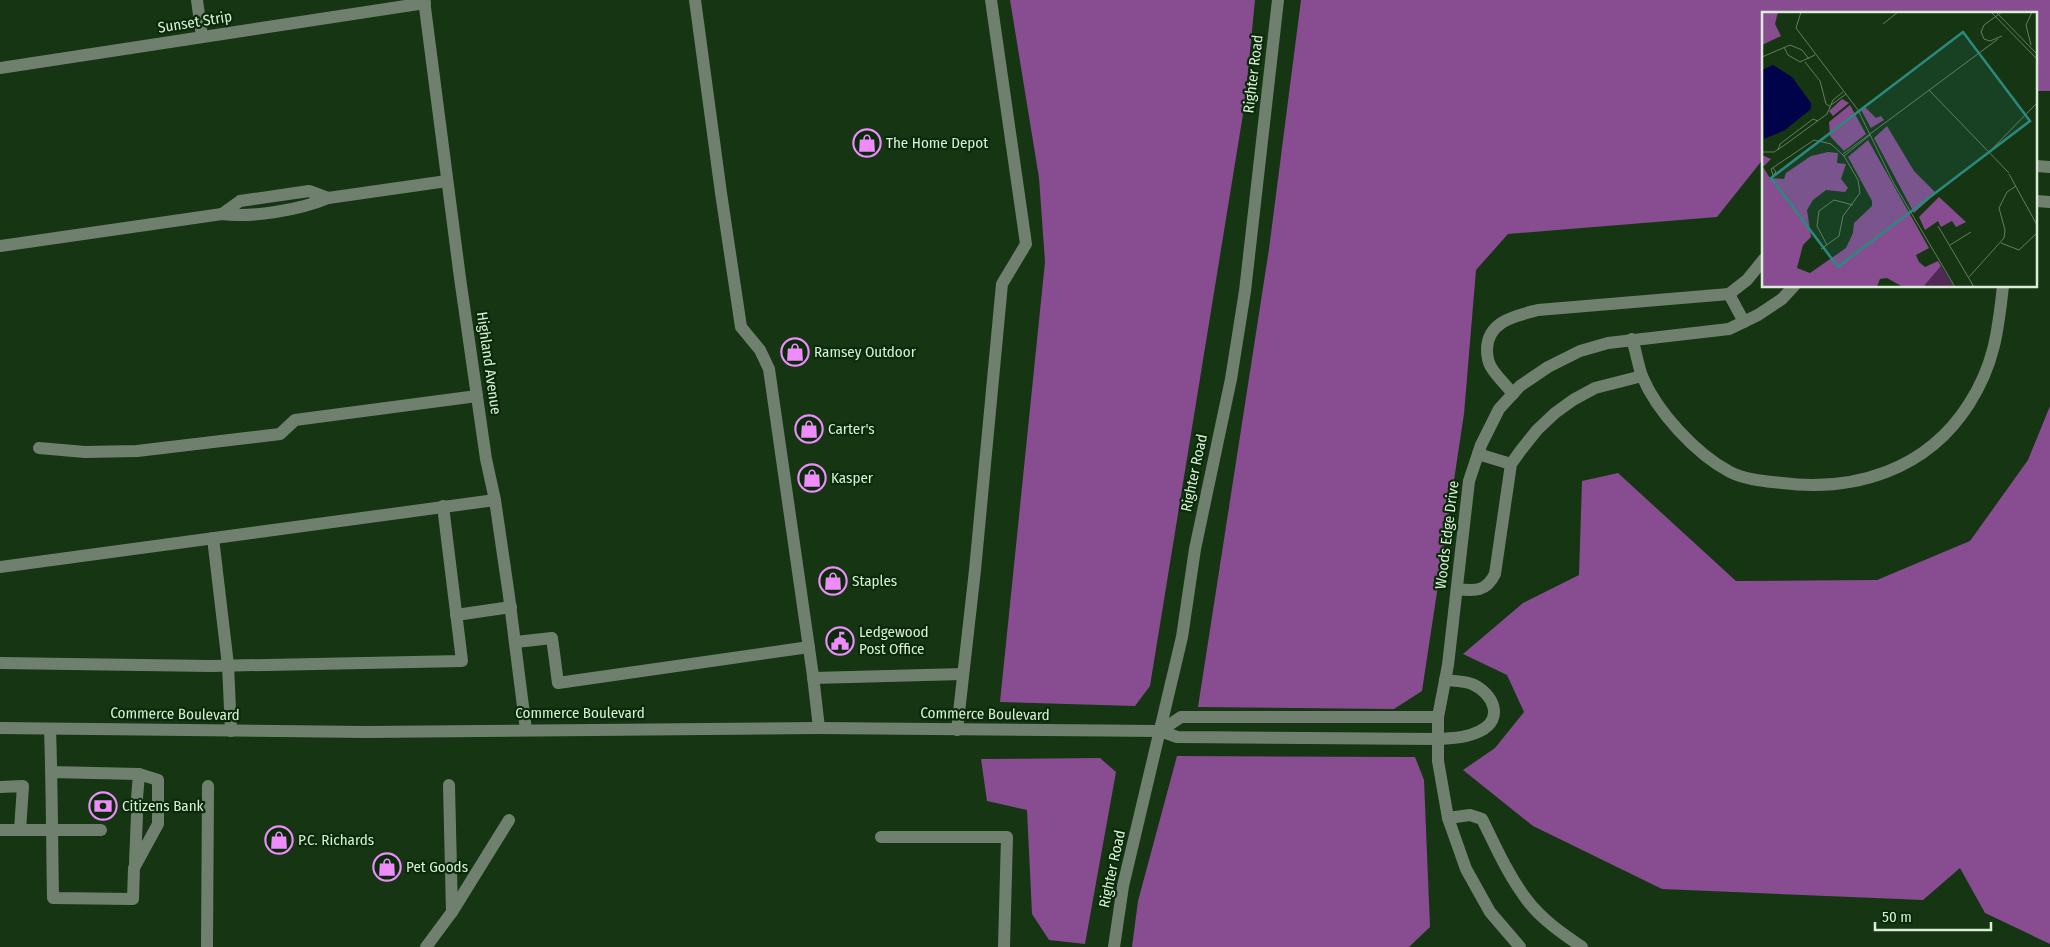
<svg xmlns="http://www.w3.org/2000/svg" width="2050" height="947" font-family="'Fira Sans Condensed',sans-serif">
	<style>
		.forest { fill: #884c90 }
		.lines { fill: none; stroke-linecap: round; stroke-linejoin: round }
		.minor { stroke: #70806f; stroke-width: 12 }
		.labels { text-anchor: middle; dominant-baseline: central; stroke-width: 4.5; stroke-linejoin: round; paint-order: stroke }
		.street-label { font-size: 15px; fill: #d9edd7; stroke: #0a2b09 }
		.poi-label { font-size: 15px; fill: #d9edd7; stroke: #0a2b09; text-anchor: start }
		.inset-road { fill: none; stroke: #637f61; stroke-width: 1 }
		.view { fill: #2d887e; fill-opacity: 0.15; stroke: #2d887e; stroke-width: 2.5 }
		.inset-edge { fill: none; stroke: #d9edd7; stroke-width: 2.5 }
	</style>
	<rect width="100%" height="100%" fill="#153513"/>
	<g class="forest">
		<path d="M1010,0H1255L1245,102L1150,686L1135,706L1000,702L1045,262L1039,178Z"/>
		<path d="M1301,0H2050V91H2036V14H1764V158L1717,217L1508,234L1476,270L1464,414L1422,691L1394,709L1198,707L1269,249Z"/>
		<path d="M2050,406V944L1985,913L1960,868L1923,900L1662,889L1533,826L1463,770L1495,748L1524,712L1507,675L1463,654L1523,603L1579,575L1582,481L1618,473L1736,581L1877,580L1970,541L2028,460Z"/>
		<path d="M1177,756L1415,757L1424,780L1430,927L1409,947H1132L1138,901Z"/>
		<path d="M1100,758L1116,772L1085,944L1049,940L1032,914L1027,810L987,801L981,759Z"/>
	</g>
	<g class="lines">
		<g class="minor">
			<path d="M197,0L202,37"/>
			<path d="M424,0L460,278L486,459L495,500L509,596L526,730"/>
			<path d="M695,0L721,193L741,327L760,350L769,369L813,676L819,728"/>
			<path d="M0,68L425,3"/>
			<path d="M2036,166L2050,167"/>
			<path d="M2036,201L2050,202"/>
			<path d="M222,214L240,201L309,191L328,198"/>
			<path d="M0,246L222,214C251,218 300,210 328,198L447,181"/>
			<path d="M1729,294L1744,322"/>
			<path d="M1632,339C1636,351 1638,365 1642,376C1657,412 1696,454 1730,472C1746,480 1765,481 1782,483C1855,492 1927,470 1969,404C1994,365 1998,332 2003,286"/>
			<path d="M1513,394C1506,385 1497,377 1491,367C1488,362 1487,355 1487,349C1488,321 1515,316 1538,310L1729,294L1747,280L1764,259"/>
			<path d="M39,448L85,452L137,451L280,434L295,420L477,396"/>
			<path d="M1478,454L1511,464"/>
			<path d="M213,538L228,665L231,731"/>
			<path d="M0,567L495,500"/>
			<path d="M1457,589C1475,591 1486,592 1495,574L1511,464L1521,450L1537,430L1555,413L1573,400L1595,388L1642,376"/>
			<path d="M456,615L511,607"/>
			<path d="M516,642L552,638L558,683L809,647"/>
			<path d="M0,663L211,666L462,661L443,506"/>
			<path d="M813,678L963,674"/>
			<path d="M0,728L366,732L819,728L1160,731L1177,737L1438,739C1452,738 1467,738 1480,731C1505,719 1493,693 1472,684C1464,681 1454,681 1445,680"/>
			<path d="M50,729C52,785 52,841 53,898L133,899L134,868L158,824V780L139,774L51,772"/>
			<path d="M957,730L975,570L1002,284L1026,244L991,0"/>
			<path d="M1160,731L1181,717H1438"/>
			<path d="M449,785L452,912"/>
			<path d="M0,787L23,786L20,830"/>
			<path d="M137,798L139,774"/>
			<path d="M1448,818L1470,815L1482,819C1496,847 1508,875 1527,900C1541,919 1563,934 1582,947"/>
			<path d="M0,830H101"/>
			<path d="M881,837H1007L1004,947"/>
			<path d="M135,863L137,815"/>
			<path d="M207,947L208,786"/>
			<path d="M426,947L452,912L509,820"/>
			<path d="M1114,947L1123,886L1182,637L1195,549L1231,379L1245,291L1278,0"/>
			<path d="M1520,947L1490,912L1466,869L1448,818L1438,761V717L1448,665L1469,481L1481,445L1499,409L1520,386L1548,367L1580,351L1608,343L1729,329L1758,315L1782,299L1794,286"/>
		</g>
	</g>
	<defs>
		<g id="shop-ring" transform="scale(1.4375)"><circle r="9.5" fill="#0a2b09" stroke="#ed8cfa" stroke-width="1.5"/><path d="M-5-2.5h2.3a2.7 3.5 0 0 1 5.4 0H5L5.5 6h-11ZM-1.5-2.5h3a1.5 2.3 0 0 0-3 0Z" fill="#ed8cfa"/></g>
		<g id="civic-ring" transform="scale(1.4375)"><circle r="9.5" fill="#0a2b09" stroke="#ed8cfa" stroke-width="1.5"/><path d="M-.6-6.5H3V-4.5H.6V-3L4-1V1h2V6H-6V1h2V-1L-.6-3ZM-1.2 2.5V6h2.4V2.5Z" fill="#ed8cfa"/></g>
		<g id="bank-ring" transform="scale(1.4375)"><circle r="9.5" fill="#0a2b09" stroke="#ed8cfa" stroke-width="1.5"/><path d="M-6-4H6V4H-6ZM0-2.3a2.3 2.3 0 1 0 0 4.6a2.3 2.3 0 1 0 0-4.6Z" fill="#ed8cfa"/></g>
	</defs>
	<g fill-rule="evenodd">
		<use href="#shop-ring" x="867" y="143"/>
		<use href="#shop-ring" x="795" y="352"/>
		<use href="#shop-ring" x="809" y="429"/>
		<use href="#shop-ring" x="812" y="478"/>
		<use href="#shop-ring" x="833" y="581"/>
		<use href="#civic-ring" x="840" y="641"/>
		<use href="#bank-ring" x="103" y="806"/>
		<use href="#shop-ring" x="279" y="840"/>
		<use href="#shop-ring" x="387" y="867"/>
	</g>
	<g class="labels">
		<g class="street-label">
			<text transform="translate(195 22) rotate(-9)">Sunset Strip</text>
			<text transform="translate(1253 74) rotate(-83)">Righter Road</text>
			<text transform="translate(489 363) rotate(82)">Highland Avenue</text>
			<text transform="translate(1194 473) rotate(-78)">Righter Road</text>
			<text transform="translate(1447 535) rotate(-83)">Woods Edge Drive</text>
			<text x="580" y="713">Commerce Boulevard</text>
			<text transform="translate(175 714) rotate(1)">Commerce Boulevard</text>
			<text transform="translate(985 714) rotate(1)">Commerce Boulevard</text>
			<text transform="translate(1112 869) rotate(-78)">Righter Road</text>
		</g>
		<g class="poi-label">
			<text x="886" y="143">The Home Depot</text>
			<text x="814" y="352">Ramsey Outdoor</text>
			<text x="828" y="429">Carter's</text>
			<text x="831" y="478">Kasper</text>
			<text x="852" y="581">Staples</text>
			<text x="859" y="632">Ledgewood<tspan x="859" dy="17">Post Office</tspan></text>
			<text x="122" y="806">Citizens Bank</text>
			<text x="298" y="840">P.C. Richards</text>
			<text x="406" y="867">Pet Goods</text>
		</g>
	</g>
	<g transform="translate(1762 12)">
		<rect width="275" height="275" fill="#153513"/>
		<path d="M179,254L193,275H161Z" fill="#502a55"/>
		<path d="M0,0H16L13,12L19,24L0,33ZM80,87L87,91L71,104L67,99ZM88,93L104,122L82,139L68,124L67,110ZM103,95L114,106L119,104L122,108L109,116L99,98ZM125,114L152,159L174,181L152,201L112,126ZM106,128L167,236L154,243L157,250L163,255L176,249L179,254L161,275H141L125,266L118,267L115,275H0V143L9,147L1,155L8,166L22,167L24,161L49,144L66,140L76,141L75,151L84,152L79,167L86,176L83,180L64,178L51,188L45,198L49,225L41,233L35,256L48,261L84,236L91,221L92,211L110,194V189L86,145ZM177,185L204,210L194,215L190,209L179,215L176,209L163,218L157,205Z" fill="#884c90"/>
		<path d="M11,53L30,65L49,91V97L23,118L2,127L0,58Z" fill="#000349"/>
		<path class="inset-road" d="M39,0L34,16L96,98L131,170L193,275M229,0L275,47M234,0L275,42M121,12L136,0M240,24L228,29L222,27L219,20L222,13L240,0M269,33L264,13L270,0M22,35L26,43L38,50L53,43M0,45L28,33L40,38L47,47M43,50L58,69L64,92L69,95M167,78L247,161M69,93L84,82M16,138L18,132L51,107L56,109M228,139L275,91M0,140H12L24,132L65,102L71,88L81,80M81,142L236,27M82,144L108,123M11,156L14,160L11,163L9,157L52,128L69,132L82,144L96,168L98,181L81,204L77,224L59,237M247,162L275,213M176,214L212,275M239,231L257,238L275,221M65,233L55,214L57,199L72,188L91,193M188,233L209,220M207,265L242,226L243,218L237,196L245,180L254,174"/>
		<path class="view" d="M201,20L268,109L76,255L9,166Z"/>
		<rect width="275" height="275" class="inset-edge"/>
	</g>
	<path d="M1875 922v8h116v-8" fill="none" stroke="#d9edd7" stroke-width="2.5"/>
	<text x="1882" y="922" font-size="15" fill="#d9edd7" stroke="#0a2b09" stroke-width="4" paint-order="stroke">50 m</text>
</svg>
